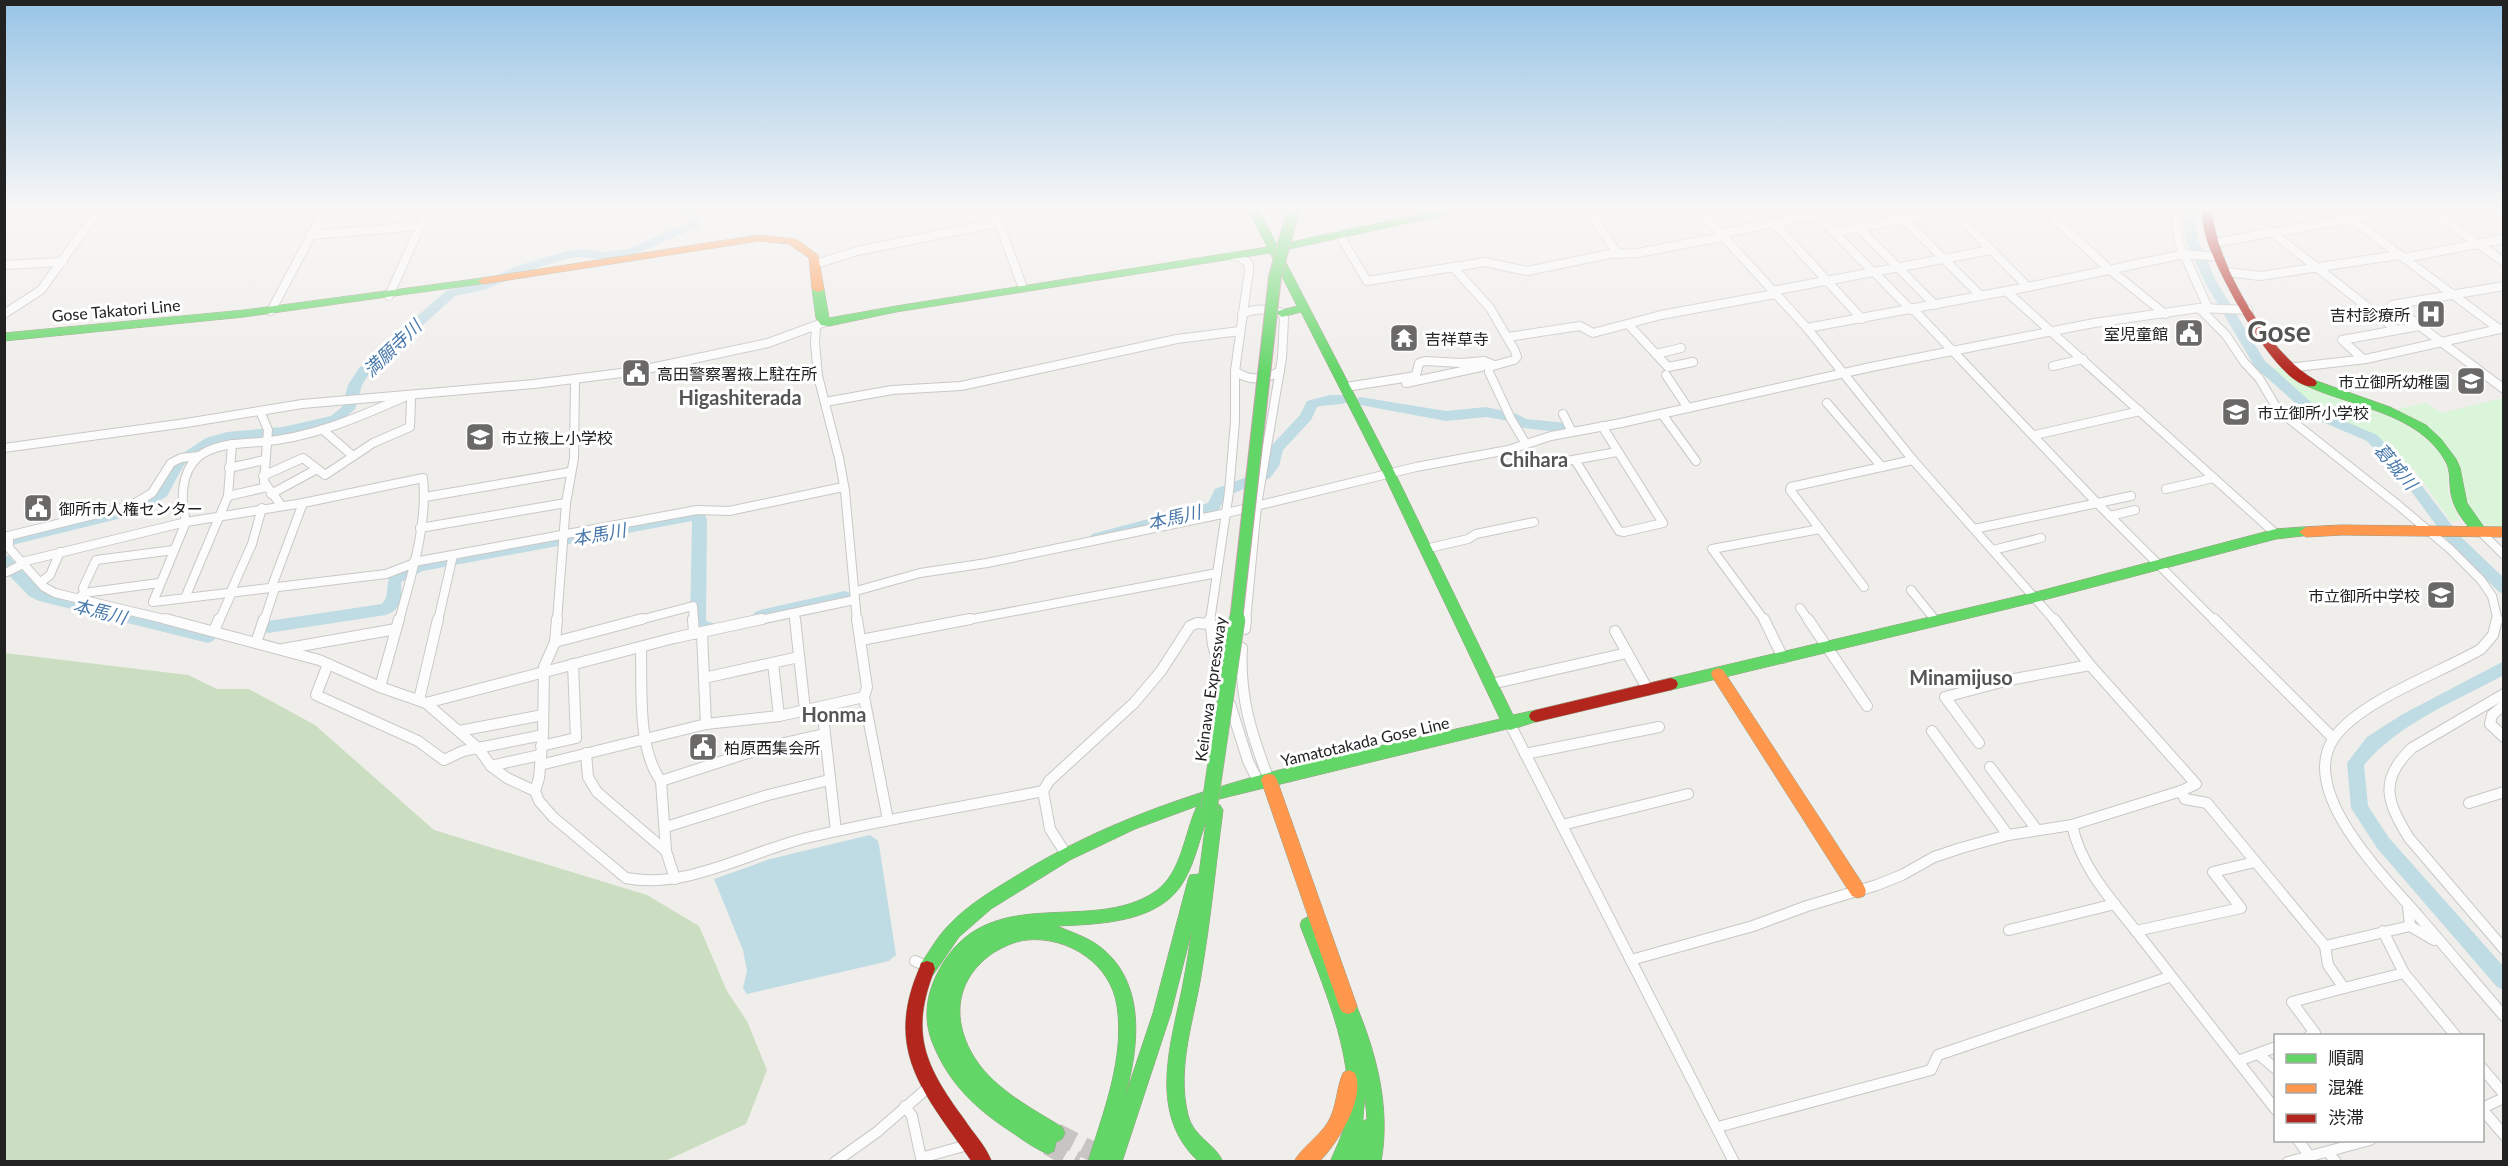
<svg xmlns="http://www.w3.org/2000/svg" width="2508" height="1166" font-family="Lato,'Noto Sans JP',sans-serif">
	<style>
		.forest { fill: #cbdec1 }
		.park { fill: #daf5da }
		.water { fill: #bfdbe3 }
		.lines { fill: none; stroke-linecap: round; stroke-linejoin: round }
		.river { fill: #bfdbe3; fill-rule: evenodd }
		.highway-tunnel { stroke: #c7c5c3; stroke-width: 20; stroke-dasharray: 20 10; stroke-linecap: butt }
		.street-far1-casing { stroke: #c9c8c7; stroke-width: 10 }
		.street-casing { stroke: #c9c8c7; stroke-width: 12 }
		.fast-casing { stroke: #999a82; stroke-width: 1 }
		.slow-casing { stroke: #999a82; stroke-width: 1 }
		.jam-casing { stroke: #999a82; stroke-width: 1 }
		.street-far1 { stroke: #fdfcfc; stroke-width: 8 }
		.street { stroke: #fdfcfc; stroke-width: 10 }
		.fast { fill: #63d668; fill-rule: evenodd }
		.slow { fill: #ff974d; fill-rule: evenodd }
		.jam { fill: #b3261e; fill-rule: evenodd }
		.fast-bridge-far1-casing { stroke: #c5a2ac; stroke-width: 14; stroke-linecap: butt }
		.fast-bridge-casing { stroke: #c5a2ac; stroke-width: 17; stroke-linecap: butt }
		.fast-bridge-far1 { stroke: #63d668; stroke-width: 12 }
		.fast-bridge { stroke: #63d668; stroke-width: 16 }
		.labels { text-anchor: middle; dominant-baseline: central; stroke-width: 6; stroke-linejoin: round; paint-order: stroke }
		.street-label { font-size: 16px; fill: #222; stroke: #fff }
		.poi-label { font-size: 16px; fill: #222; stroke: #fff; text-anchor: start }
		.water-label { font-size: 18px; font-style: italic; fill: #4a7aab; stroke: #fff }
		.quarter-label { font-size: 20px; font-weight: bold; fill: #555; stroke: #fff }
		.town-label { font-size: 28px; font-weight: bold; fill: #555; stroke: #fff }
	</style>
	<rect width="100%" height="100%" fill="#f0eeeb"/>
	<path class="forest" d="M5,653L188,675L217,689H249L315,725L434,830L647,895L699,926L727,991L747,1021L767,1070L746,1124L663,1162L5,1161Z"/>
	<g class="park">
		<path d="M2282,367C2329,408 2396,402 2438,452C2452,469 2446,478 2449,495C2450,504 2457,513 2460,520L2452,522L2411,466L2394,456L2367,433L2343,426L2298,399L2269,369Z"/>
		<path d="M2503,398V528C2452,527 2474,481 2450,453C2436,436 2412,423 2394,410L2425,403L2442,413Z"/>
	</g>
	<path class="water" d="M870,835L878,841L879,845L896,955L889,961L747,994L743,988L747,971L743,950L714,879L770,859Z"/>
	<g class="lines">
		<g class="river">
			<path d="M683,211H695L700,225L698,227L634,255L607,260L580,257L569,258L528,271L484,290L455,296L369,374L362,385L355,409L340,422L283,437L215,445L184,465L167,496L142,513L4,547V537L133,505L157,488L174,459L206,438L227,432L283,427L331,416L342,407L348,385L359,368L447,290L477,284L520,265L567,251L580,249L607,252L627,249L688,223Z"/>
			<path d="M2186,211H2198L2195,218L2198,240L2216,281L2265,361L2321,411L2377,435L2410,470L2460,536L2504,578V594L2499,592L2450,544L2400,476L2367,441L2311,417L2255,367L2204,281L2186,240L2183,218Z"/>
			<path d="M1330,395H1347L1354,399C1346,406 1328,404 1317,407L1311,420L1283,450L1279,466L1270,478L1225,497L1219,510L1097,543L1092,542L1090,538L1092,534L1208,503L1215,489L1260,472L1265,465L1272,445L1300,415L1307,401Z"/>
			<path d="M1360,397L1446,411L1486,407L1517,414L1526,419L1566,423L1573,428L1566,433L1523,428L1508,421L1486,417L1446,421L1355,404L1353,401Z"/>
			<path d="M693,511L705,515L707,519L706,621L713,623L716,627L713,631C706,634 700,636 693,633L690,629L692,521L423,571L401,582C402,596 402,610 386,615L268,633L263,631L260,627L263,623L268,621L382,604L386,598L389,575L420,560Z"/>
			<path d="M4,555L9,556L39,588L48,592L208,631L213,633L216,637L213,641L208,643L39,601L29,596L4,570Z"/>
			<path d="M845,591L850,593L853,597L850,601L760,622L755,620L752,616L755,612L760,610Z"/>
			<path d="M2504,661V675C2456,701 2399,723 2364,765L2368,806L2389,838L2504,967V990L2497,987L2377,848L2351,808L2347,763L2367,737L2403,714Z"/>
		</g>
		<g class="highway-tunnel">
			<path d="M1056,1133L1109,1160"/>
			<path d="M1048,1145L1078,1162"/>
		</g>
		<g class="street-far1-casing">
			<g id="street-far1">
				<path d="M991,211L1000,226L1023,288"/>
				<path d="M1589,211L1618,254"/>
				<path d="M1700,211L1807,328L1913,460L2055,621"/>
				<path d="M1953,211L2028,287"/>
				<path d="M2046,211L2109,269L2165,314"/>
				<path d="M2175,211L2179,243L2208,308"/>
				<path d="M2341,211L2499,329"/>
				<path d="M2431,211L2504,262"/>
				<path d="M1542,212L1549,211"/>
				<path d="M1817,216L1834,232L1947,211"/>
				<path d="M1904,219L1981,296"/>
				<path d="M1775,224L1862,319"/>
				<path d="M1858,227L1935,305"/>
				<path d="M2270,231L2397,330"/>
				<path d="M1834,232L1872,271"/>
				<path d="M1339,234L1367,281L1485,262L1527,271L1610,254L1637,253L1723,237"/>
				<path d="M1720,234L1833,211"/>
				<path d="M310,235L419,226"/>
				<path d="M2213,243L2395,211"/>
				<path d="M2404,258L2504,239"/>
				<path d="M816,264L857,251L996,223"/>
				<path d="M4,265L63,262"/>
				<path d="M1453,267L1490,308L1515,351L1517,357L1514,360L1489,367V372L1511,419L1526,444"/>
				<path d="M2227,272L2260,276L2399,255"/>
				<path d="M1875,273L1911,310"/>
				<path d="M2504,286L2392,305L2504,389"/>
				<path d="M1772,291L1991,250"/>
				<path d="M2006,291L2276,534"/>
				<path d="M389,296L427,211"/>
				<path d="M2199,308L2226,335L2244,362L2259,378L2278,410L2398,505L2450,549L2481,580L2492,596L2498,621"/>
				<path d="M1913,309L2096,502L2215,621"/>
				<path d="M271,311L324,211"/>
				<path d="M4,314L41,290L98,211"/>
				<path d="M1242,314C1255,308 1268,308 1282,313L1284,318L1282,358L1257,505L1246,621"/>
				<path d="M1628,324L1668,367L1693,362"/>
				<path d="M816,327L815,343L818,376L839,458L845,491L857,621"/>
				<path d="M1807,328L2028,287L2184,254L2220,257"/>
				<path d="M1508,337L1580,326L1593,333L1661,315L1775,294"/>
				<path d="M1656,354L1681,348"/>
				<path d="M2363,359L2342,340L2419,326"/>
				<path d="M2053,366L2083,359"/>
				<path d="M2288,368L2366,359L2504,328"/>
				<path d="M1235,371C1250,382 1265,380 1280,371"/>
				<path d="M1666,375L1688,408"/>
				<path d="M1406,383L1481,367"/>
				<path d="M1346,387L1410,377L1416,375L1419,363L1425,361L1461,363L1484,361L1494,365"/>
				<path d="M825,402L892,390L961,386L1177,339L1240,331"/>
				<path d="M1827,403L1882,467"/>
				<path d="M260,411L268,430L264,482L281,505"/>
				<path d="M1563,414L1572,432"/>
				<path d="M1662,414L1696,461"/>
				<path d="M323,430L353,456"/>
				<path d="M2035,435L2140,411"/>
				<path d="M4,448L186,423L302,404L534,384L637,371L768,343L825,322"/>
				<path d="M1575,460L1619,531L1624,532L1663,523L1602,426"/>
				<path d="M1567,461L1617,452"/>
				<path d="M229,468L265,460"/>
				<path d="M2166,489L2214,478"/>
				<path d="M271,494L317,469"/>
				<path d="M228,496L267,487"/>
				<path d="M425,497L570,472"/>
				<path d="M2110,516L2135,510"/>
				<path d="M420,528L566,503"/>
				<path d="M1820,529L1864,587"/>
				<path d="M1974,529L2131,496"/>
				<path d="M2479,530L2504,555"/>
				<path d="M9,536V548L44,587L55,593L172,621"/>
				<path d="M4,537L130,506L152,493L171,463L181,458L199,456"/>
				<path d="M1425,549L1468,539L1476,534L1534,522"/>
				<path d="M1993,550L2041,538"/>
				<path d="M22,562L186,522C181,501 180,473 198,457C215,443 239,444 260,442C313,438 361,416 409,395L411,399L410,427L373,443L325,475L303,458L263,476"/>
				<path d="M414,562L697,510L729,511L843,487"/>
				<path d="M7,572L23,564"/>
				<path d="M41,582L50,575L60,552"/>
				<path d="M272,586L303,503"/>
				<path d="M1911,590L1936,621"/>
				<path d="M231,591L252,544L262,508"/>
				<path d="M856,591L920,573L987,563L1227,513L1416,467L1508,450L1551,436L1621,423L1871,367L2094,323L2199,308L2248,310"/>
				<path d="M84,593L83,588L96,560L174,550"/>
				<path d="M80,597L84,593L159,583"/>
				<path d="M185,598L228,496L232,444"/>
				<path d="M1800,608L1809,621"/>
				<path d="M794,613L795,621"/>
				<path d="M219,621L233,590"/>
				<path d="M264,621L275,588"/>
				<path d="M399,621C411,576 428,525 423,478L303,503L186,522L153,602L386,574L412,564"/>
				<path d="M438,621L453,555"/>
				<path d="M557,621L566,503L574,458L575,379"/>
				<path d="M636,621L693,606L694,621"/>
				<path d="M755,621L854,600"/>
				<path d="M962,621L1217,573"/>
				<path d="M1210,621L1229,492L1235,421V371L1249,270V264L1240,257L1232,256"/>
				<path d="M1765,621L1712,549L1820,529L1790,490L1791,487L1913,460"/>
			</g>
		</g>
		<g class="street-casing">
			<g id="street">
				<path d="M166,619L319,660L380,687L426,703L674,638L762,619"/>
				<path d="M557,619L555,642L544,667L543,735L539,778L535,791L539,801L553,817L626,878C685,890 749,852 806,838C884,819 964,807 1043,791"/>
				<path d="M693,619L694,634"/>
				<path d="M795,619L805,710"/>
				<path d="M857,619L867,687L864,697L888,820"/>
				<path d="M1210,619L1213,645L1223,682"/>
				<path d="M1764,619L1783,658"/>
				<path d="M1808,619L1867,706"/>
				<path d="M2214,619L2333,738"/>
				<path d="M2497,619L2493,635L2481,649C2440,673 2361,700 2334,738C2296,793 2389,881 2421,919C2449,951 2476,984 2504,1016"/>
				<path d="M1245,629L1246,619"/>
				<path d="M214,631L219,619"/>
				<path d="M1615,631L1648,690"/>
				<path d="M702,633L706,724"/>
				<path d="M861,640L970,619"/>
				<path d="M555,642L642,619"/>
				<path d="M256,643L264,619"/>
				<path d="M641,647C642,686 637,749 661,781L666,851L675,879"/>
				<path d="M1242,648C1239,696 1252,736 1269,780"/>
				<path d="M283,649L396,629"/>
				<path d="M773,663L779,716"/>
				<path d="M328,664L316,695L418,741L444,760L463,751L543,735"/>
				<path d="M704,678L799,657"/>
				<path d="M1491,684L1627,653"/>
				<path d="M380,687L399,619"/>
				<path d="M2504,694L2412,748C2378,780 2387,802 2409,838L2504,949"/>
				<path d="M419,700L438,619"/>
				<path d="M426,703L478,748L491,766L507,778L535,791"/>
				<path d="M1230,704L1248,761L1259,783"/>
				<path d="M2504,705L2492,715L2490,724L2504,737"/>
				<path d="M822,707L836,831"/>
				<path d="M1510,724L1734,1162"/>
				<path d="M459,731L543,715"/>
				<path d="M1932,731L2008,835"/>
				<path d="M1979,743L1945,697L2009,680L2090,665"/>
				<path d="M541,746L576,738L573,664"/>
				<path d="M586,753L588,777L597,792L666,851"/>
				<path d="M1525,754L1659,727"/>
				<path d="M540,765L706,724L779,716L864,697"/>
				<path d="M491,766L540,755"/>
				<path d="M1990,767L2037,830"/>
				<path d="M661,781L763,748L824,734"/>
				<path d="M2181,791L2185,799L2207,803L2325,946L2328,965L2344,988L2404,973L2456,1036"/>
				<path d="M2469,803L2504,792"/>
				<path d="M1562,825L1688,794"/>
				<path d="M2072,825C2081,867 2110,898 2136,931"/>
				<path d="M666,827L768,795L829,780"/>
				<path d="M1066,854L1050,829L1043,791L1049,781L1134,703L1161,671L1190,626L1197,623L1210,624"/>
				<path d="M2255,862L2213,872L2241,908L2136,931L2276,1110"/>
				<path d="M2410,926L2434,940"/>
				<path d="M2009,930L2115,904"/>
				<path d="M2383,931L2404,973"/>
				<path d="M2325,946L2410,926L2408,906"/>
				<path d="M1631,960L1753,926L1807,906L1877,885L1902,875L1934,857L1961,848L2008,835L2072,825L2181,791L2196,784L2090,665L2054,619"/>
				<path d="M915,961L926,966"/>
				<path d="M2309,1036L2315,1033L2292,1002L2344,988"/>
				<path d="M2258,1054L2276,1069"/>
				<path d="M2238,1061L2276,1047"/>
				<path d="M2482,1068L2504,1094"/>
				<path d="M905,1106L912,1116L921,1158L971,1144"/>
				<path d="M2482,1108L2504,1098"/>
				<path d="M2482,1109L2504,1135"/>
				<path d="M1718,1127L1931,1070L1938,1055L2169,977"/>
				<path d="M2298,1140L2308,1154"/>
				<path d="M2328,1152L2336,1162"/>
				<path d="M835,1162L877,1132L931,1085"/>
				<path d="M2288,1162L2370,1140"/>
			</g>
		</g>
		<g class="fast-casing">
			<g id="fast">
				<path d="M1249,211H1259L1277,245L1434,211H1454L1449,214L1280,251L1396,475L1513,715L1536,710L1541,712L1543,716L1541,720L1510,730L1507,729L1219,799L1216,804L1220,805L1223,810C1216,863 1211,917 1202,970C1195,1017 1176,1066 1188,1115C1193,1137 1216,1144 1223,1162H1199C1148,1115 1170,1047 1182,989C1186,969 1189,949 1192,930L1171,1013L1122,1162H1088C1103,1112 1125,1059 1117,1006C1111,964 1068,936 1027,940C1015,941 1003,947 993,953C954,980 951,1022 976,1060C996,1090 1033,1109 1062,1127L1065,1133L1062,1139L1056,1142L1054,1151L1048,1154C1036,1149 1024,1141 1013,1133C977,1110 949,1084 933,1044C923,1020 926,996 937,974C985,877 1090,937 1156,891C1182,872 1184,834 1197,806L1135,829L1070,860L991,909L959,937L933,975L927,977L921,975L919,969L921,963C930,951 937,937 948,926C968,904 995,889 1021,873C1166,784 1337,757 1500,719L1384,475L1301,312L1282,317L1276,313L1278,311L1297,306L1270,253L896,312L829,326L821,325L816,318L812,289L818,286L824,289L829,318L896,306L1267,247ZM1206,822L1199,874L1190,875L1188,880L1153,1013L1125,1097C1139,1047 1147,982 1099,946C1087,937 1071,932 1057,926C1101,924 1162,923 1185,879C1195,861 1199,841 1206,822Z"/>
				<path d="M483,278L487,279V283L244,317L4,341V333L244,310Z"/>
				<path d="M2311,379L2390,407L2426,425L2441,439L2456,459L2460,468L2467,503L2486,530L2484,533H2474C2464,522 2454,510 2451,494C2449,483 2451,472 2446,462C2419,413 2353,407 2307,386L2305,383Z"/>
				<path d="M2306,527L2313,532L2311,535L2276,539L2036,602L1671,690L1666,688L1664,684L1666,680L1671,678L2036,592L2276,529Z"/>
				<path d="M1308,917L1314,920L1316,925L1344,999L1348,998L1354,1000C1376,1051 1391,1107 1381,1162H1330C1337,1145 1345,1131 1347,1113C1354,1053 1321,981 1300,925L1302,920ZM1365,1096L1367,1119L1363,1121Z"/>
			</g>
		</g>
		<g class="slow-casing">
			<g id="slow">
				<path d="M759,235L796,239L818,255L824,289L822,291L818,292L812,289L809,258L789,244L759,241L483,284L478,281L483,278Z"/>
				<path d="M2342,525L2504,527V537L2342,535L2306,537L2299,532L2306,527Z"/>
				<path d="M1718,668L1723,670L1864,886L1866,891L1864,896L1858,898L1852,896L1713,678L1711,674L1713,670Z"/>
				<path d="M1269,774L1274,775L1277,780L1357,1006L1354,1012L1348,1014L1342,1012L1339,1006L1261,780L1264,775Z"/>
				<path d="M1349,1070L1355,1073C1366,1099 1337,1144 1319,1162H1294C1299,1150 1319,1137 1328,1122C1337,1107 1336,1089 1343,1073Z"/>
			</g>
		</g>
		<g class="jam-casing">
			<g id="jam">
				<path d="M2202,211H2212C2216,264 2269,354 2315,380L2317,383L2315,386C2280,394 2217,271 2208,243C2204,232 2203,222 2202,211Z"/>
				<path d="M1671,678L1676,680L1678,684L1676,688L1671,690L1536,722L1531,720L1529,716L1531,712L1536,710Z"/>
				<path d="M927,961L933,963L935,969C909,1033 925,1066 964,1119C973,1133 986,1146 992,1162H972C926,1095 883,1053 919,969L921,963Z"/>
			</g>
		</g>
		<use href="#street-far1" class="street-far1"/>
		<use href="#street" class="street"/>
		<use href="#fast" class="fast"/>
		<use href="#slow" class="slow"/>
		<use href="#jam" class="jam"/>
		<g class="fast-bridge-far1-casing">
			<path id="fast-bridge-far1" d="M1236,621L1275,277L1293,211"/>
		</g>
		<g class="fast-bridge-casing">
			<path id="fast-bridge" d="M1209,810L1237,619"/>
		</g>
		<use href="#fast-bridge-far1" class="fast-bridge-far1"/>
		<use href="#fast-bridge" class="fast-bridge"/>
	</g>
	<linearGradient id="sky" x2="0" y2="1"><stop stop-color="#97c4e6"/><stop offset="0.56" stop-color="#f8f7f6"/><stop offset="1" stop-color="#f8f7f6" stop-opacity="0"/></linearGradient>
	<rect width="2508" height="374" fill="url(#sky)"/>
	<defs>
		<g id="hospital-square" transform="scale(1.5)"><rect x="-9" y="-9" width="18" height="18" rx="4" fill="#6a6968" stroke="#fff"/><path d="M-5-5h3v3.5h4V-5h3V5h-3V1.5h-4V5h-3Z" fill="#fff"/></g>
		<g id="civic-square" transform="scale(1.5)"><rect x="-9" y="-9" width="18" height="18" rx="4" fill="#6a6968" stroke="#fff"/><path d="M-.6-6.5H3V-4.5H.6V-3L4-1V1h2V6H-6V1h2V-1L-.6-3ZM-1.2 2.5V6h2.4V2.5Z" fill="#fff"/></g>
		<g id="temple-square" transform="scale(1.5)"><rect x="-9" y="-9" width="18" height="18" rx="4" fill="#6a6968" stroke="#fff"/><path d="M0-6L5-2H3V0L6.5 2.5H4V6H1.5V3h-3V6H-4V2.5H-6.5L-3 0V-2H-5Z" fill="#fff"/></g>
		<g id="school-square" transform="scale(1.5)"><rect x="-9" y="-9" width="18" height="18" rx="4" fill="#6a6968" stroke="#fff"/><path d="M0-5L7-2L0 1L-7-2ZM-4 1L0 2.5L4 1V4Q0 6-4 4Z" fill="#fff"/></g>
	</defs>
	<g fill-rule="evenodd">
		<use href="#hospital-square" x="2431" y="314"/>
		<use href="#civic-square" x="2189" y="333"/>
		<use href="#temple-square" x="1404" y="338"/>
		<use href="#civic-square" x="636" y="373"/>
		<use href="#school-square" x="2471" y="381"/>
		<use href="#school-square" x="2236" y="412"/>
		<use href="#school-square" x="480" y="437"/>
		<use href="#civic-square" x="38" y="508"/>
		<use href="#school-square" x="2441" y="595"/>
		<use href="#civic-square" x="703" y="747"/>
	</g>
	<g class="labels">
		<g class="street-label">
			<text transform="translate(116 310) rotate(-5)">Gose Takatori Line</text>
			<text transform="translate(1210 689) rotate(-82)">Keinawa Expressway</text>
			<text transform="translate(1365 741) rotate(-13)">Yamatotakada Gose Line</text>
		</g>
		<g class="poi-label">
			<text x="2410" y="314" text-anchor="end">吉村診療所</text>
			<text x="2168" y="333" text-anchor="end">室児童館</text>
			<text x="1425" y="338">吉祥草寺</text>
			<text x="657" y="373">高田警察署掖上駐在所</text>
			<text x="2450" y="381" text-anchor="end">市立御所幼稚園</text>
			<text x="2257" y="412">市立御所小学校</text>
			<text x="501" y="437">市立掖上小学校</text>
			<text x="59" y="508">御所市人権センター</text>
			<text x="2420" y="595" text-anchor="end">市立御所中学校</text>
			<text x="724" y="747">柏原西集会所</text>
		</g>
		<g class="water-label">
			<text transform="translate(392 348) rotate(-44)">満願寺川</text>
			<text transform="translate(2396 466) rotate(49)">葛城川</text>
			<text transform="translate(1174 517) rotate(-13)">本馬川</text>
			<text transform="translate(599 534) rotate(-10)">本馬川</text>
			<text transform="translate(100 611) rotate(14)">本馬川</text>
		</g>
		<g class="quarter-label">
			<text x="740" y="397">Higashiterada</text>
			<text x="1534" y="459">Chihara</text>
			<text x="1961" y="677">Minamijuso</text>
			<text x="834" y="714">Honma</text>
		</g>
		<g class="town-label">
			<text x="2279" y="331">Gose</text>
		</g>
	</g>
	<rect width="2508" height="1166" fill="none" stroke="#222222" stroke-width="12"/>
	<rect x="2274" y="1034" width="210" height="108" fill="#ffffff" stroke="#a7a7a7" stroke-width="1.5"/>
	<rect x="2286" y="1054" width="30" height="9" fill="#63d668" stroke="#a7a7a7" stroke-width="1.5"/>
	<text x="2328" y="1064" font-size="18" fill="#222222">順調</text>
	<rect x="2286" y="1084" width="30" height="9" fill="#ff974d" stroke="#a7a7a7" stroke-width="1.5"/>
	<text x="2328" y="1094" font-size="18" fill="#222222">混雑</text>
	<rect x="2286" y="1114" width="30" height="9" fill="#b3261e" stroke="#a7a7a7" stroke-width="1.5"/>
	<text x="2328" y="1124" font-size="18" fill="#222222">渋滞</text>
</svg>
